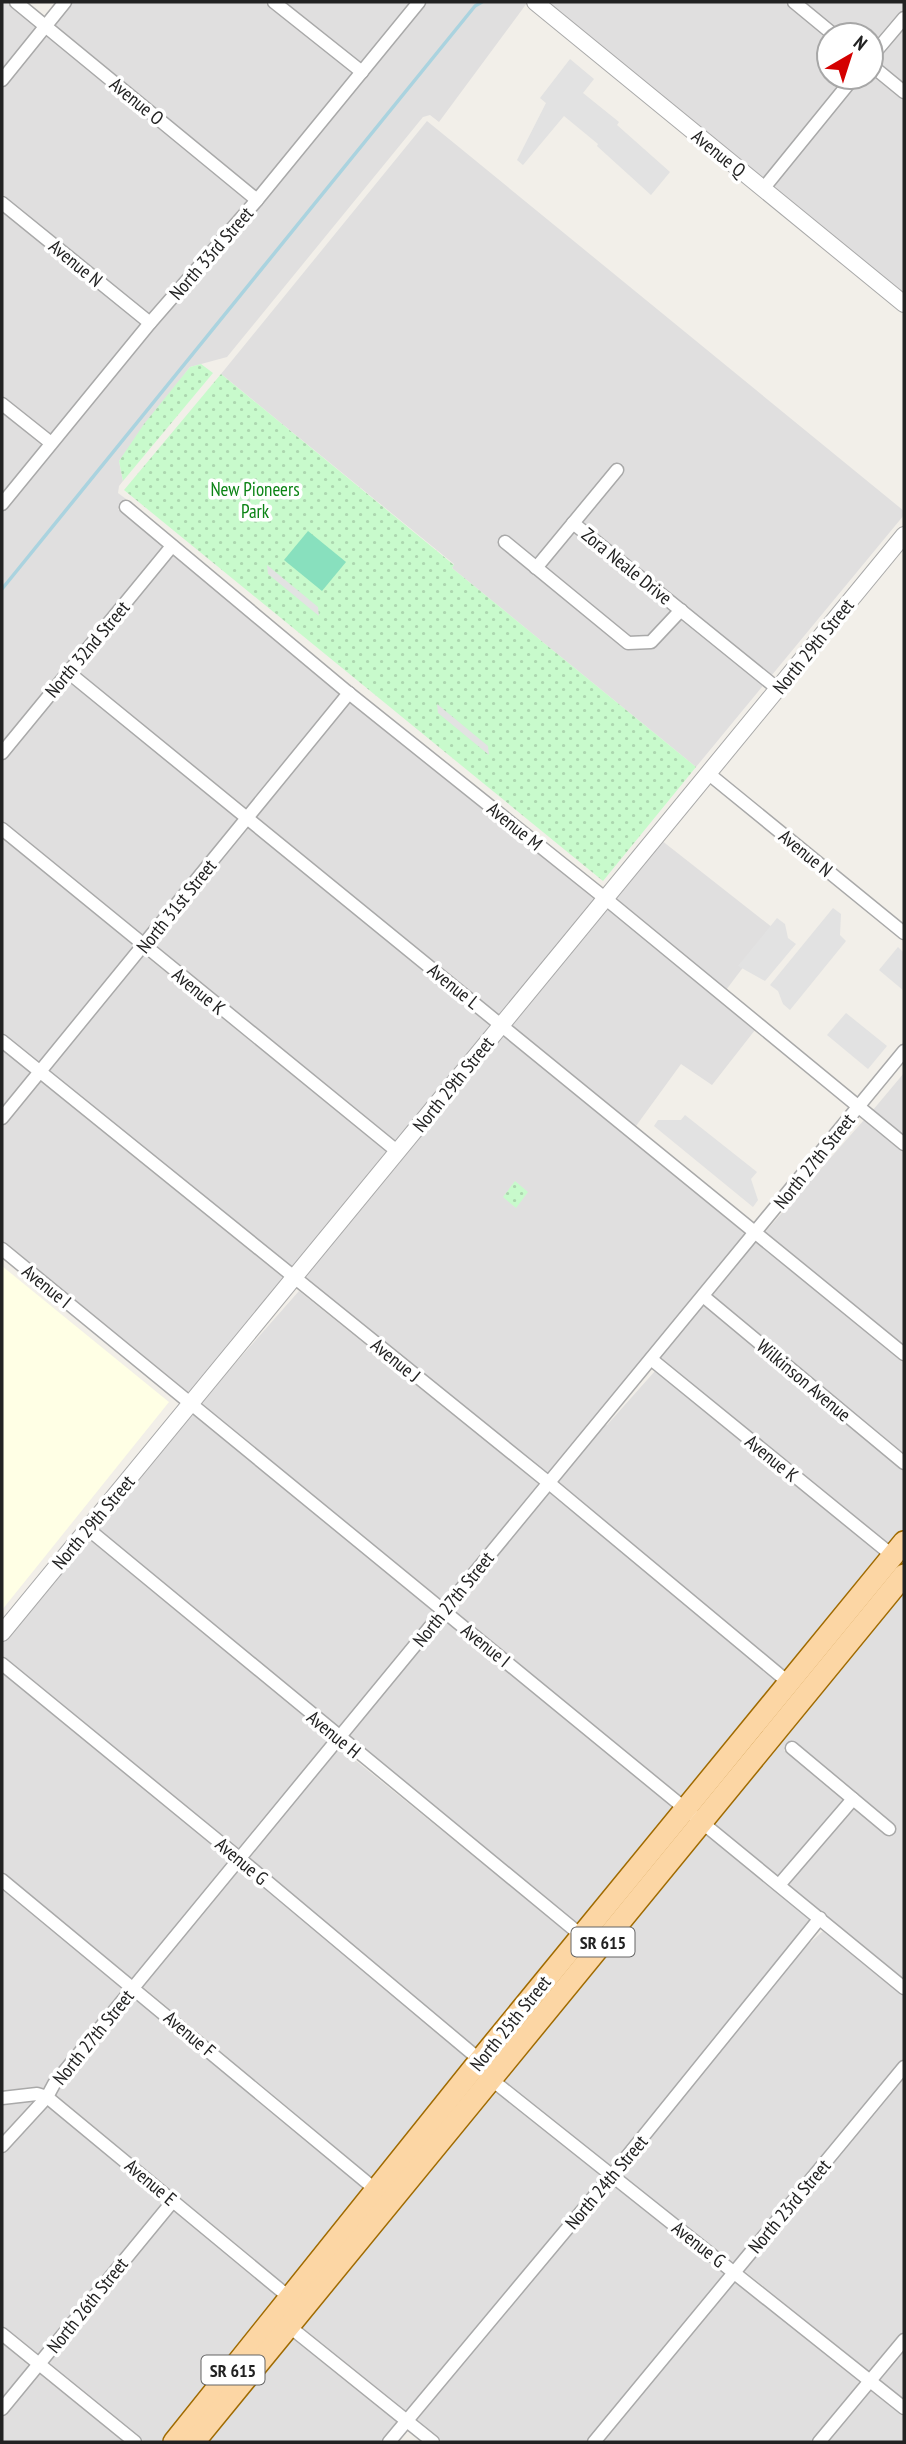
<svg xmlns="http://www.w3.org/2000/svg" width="906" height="2444" font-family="'PT Sans Narrow',sans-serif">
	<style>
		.residential { fill: #e0dfdf }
		.education { fill: #ffffe5 }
		.park { fill: url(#park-dots) }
		.pitch { fill: #88e0be }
		.parking { fill: #e2e2e2 }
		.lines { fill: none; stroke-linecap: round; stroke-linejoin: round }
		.stream { stroke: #aad3df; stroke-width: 3.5 }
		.minor-casing { stroke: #a9a9a9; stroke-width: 15 }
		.tertiary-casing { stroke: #a9a9a9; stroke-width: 18 }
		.primary-casing { stroke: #a06b00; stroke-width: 24 }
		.minor { stroke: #fff; stroke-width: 12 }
		.tertiary { stroke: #fff; stroke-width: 16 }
		.primary { stroke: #fcd6a4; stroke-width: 21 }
		.labels { text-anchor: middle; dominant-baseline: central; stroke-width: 7; stroke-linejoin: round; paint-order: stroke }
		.shield { fill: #fff; stroke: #646464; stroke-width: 2 }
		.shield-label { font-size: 18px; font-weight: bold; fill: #222 }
		.street-label { font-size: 19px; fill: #222; stroke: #fff }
		.park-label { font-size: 19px; fill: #0c8416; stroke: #fff }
	</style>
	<defs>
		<pattern id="park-dots" width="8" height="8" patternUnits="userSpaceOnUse" patternTransform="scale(1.75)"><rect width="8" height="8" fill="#c8facc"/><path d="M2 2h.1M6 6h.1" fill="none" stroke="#acd6af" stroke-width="1.8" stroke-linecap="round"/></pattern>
	</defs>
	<rect width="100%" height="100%" fill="#f2efe9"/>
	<g class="residential">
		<path d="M2,2H6L37,27L2,71Z"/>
		<path d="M72,2H264L353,73L257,191L54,24Z"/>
		<path d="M284,2H412L361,63Z"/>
		<path d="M426,2L527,3L439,122L430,115L423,117L227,357L190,367L119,461L123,481L119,486L118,493L126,499L118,509L164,547L2,744V513L154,326L258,208Z"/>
		<path d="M545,2H784L829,39V77H847L763,181Z"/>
		<path d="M804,2H904V9L871,48V35H844Z"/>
		<path d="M904,26V84L875,60Z"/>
		<path d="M46,34L249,201L150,314L2,194V89Z"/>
		<path d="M871,73L904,100V296L772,188L861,77H871Z"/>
		<path d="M427,121L904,511V515L696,767L452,568L454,564L221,374Z"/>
		<path d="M2,211L141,324L51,435L2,396Z"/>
		<path d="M2,412L43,445L2,495Z"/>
		<path d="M172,554L341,694L248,809L76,671Z"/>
		<path d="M68,681L240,819L143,937L2,821V762Z"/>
		<path d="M349,701L597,900L501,1017L256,816Z"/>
		<path d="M248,826L493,1027L398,1144L151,945Z"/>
		<path d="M2,837L135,947L39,1064L2,1033Z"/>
		<path d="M661,840L773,928L726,990L614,898Z"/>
		<path d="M606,907L755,1030L712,1085L681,1064L636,1126L510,1024Z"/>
		<path d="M143,954L390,1154L295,1269L48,1071Z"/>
		<path d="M502,1034L748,1233L548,1475L303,1276Z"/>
		<path d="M2,1049L31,1073L2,1109Z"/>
		<path d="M904,1073V1136L873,1110Z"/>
		<path d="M40,1081L286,1280L191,1396L2,1241V1126Z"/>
		<path d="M864,1120L904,1152V1346L765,1232Z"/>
		<path d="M756,1240L904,1362V1455L711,1295Z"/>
		<path d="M299,1291L540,1485L444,1602L200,1403Z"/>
		<path d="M703,1305L904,1471V1533L892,1548L659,1358Z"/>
		<path d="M655,1371L884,1557L787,1674L557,1482L605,1424L607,1425Z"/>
		<path d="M192,1413L435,1612L339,1730L96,1528Z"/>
		<path d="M549,1492L779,1683L685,1800L452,1609Z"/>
		<path d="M88,1538L331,1739L239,1850L2,1656V1641Z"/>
		<path d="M904,1584V1980L787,1884L853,1807L889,1837L897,1827L792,1740L784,1750L844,1800L779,1877L711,1821Z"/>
		<path d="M444,1619L677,1810L582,1928L347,1737Z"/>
		<path d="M2,1672L231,1859L133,1979L2,1872Z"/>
		<path d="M339,1747L573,1937L479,2052L248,1857Z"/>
		<path d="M703,1830L812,1920L612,2167L500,2079Z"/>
		<path d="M240,1867L471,2061L376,2181L142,1986Z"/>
		<path d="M2,1888L125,1989L44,2089L37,2088L2,2092Z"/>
		<path d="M824,1930L904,1996V2058L734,2263L620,2174L802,1950Z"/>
		<path d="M134,1996L368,2191L290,2289L55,2094Z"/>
		<path d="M904,2076V2331L870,2372L743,2270Z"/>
		<path d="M492,2089L604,2177L406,2413L298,2326Z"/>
		<path d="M36,2100L12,2125L2,2137V2104Z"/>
		<path d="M47,2105L165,2202L37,2356L2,2326V2154Z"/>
		<path d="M612,2184L726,2273L586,2442H443L414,2420Z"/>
		<path d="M173,2209L282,2299L167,2442H145L46,2363Z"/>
		<path d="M735,2280L862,2382L811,2442H601Z"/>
		<path d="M290,2336L398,2422L382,2442H202Z"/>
		<path d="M2,2343L29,2366L2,2400Z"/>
		<path d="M904,2349V2400L879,2379Z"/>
		<path d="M38,2373L125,2442H2V2418Z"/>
		<path d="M871,2389L904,2417V2442H826Z"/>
	</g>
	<path class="education" d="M2,1266L169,1402L2,1610Z"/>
	<g class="park">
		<path d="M201,364L213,373L123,481L119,461L144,424L190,367Z"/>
		<path d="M221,374L454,565L452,568L696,767L603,881L124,490Z"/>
		<path d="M515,1181L528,1192L516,1208L503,1197Z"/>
	</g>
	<path class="pitch" d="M308,531L346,562L322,591L284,560Z"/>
	<g class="parking">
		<path d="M570,59L594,79L583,93L619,122L617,125L670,172L651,195L597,146L598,144L564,116L523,165L517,160L546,103L540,98Z"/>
		<path d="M267,565L318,607L319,616L268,574Z"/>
		<path d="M437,704L488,746L489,755L438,713Z"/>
		<path d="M833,908L841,914L840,935L846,941L790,1010L783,1004L778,991L770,985Z"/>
		<path d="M777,918L785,924L788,938L796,944L765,981L738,966Z"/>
		<path d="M898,947L904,953V991L879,970Z"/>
		<path d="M846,1013L887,1046L868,1069L827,1035Z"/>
		<path d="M685,1115L757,1172L751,1179L758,1200L753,1207L654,1126L658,1120H681Z"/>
	</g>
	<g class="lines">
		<path class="stream" d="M2,589L475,6L482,2"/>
		<g class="minor-casing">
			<g id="minor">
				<path d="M16,2L257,200"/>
				<path d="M274,2L362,72"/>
				<path d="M794,2L834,35"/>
				<path d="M871,57L904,18"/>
				<path d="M871,65L904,92"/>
				<path d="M2,80L65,2"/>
				<path d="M763,189L854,77"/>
				<path d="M2,203L150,323"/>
				<path d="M2,404L51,443"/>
				<path d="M2,504L150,323L257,200L419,2"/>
				<path d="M126,507L345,690L606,899L904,1144"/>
				<path d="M573,523L778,689"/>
				<path d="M505,542L628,643L651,642L681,610"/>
				<path d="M536,568L617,470"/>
				<path d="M68,672L904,1354"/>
				<path d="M2,753L172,546"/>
				<path d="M709,774L904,933"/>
				<path d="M2,829L398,1152"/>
				<path d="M2,1041L549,1483L788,1682"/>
				<path d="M2,1118L349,693"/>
				<path d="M2,1249L904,1988"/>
				<path d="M703,1296L904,1463"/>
				<path d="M651,1359L893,1556"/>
				<path d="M88,1529L582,1936"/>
				<path d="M2,1664L239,1858L480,2060"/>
				<path d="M792,1748L889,1829"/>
				<path d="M2,1880L376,2190"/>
				<path d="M779,1885L853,1799"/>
				<path d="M492,2080L904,2408"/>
				<path d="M2,2098L37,2094L47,2097L290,2298"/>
				<path d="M2,2146L47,2097L54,2084L904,1051"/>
				<path d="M290,2327L433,2442"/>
				<path d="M2,2334L135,2442"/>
				<path d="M2,2409L173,2201"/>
				<path d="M389,2442L612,2175L820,1918"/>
				<path d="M594,2442L904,2067"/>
				<path d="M819,2442L904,2340"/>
			</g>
		</g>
		<g class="tertiary-casing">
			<g id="tertiary">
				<path d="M535,2L904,304"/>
				<path d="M2,1633L904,535"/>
			</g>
		</g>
		<g class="primary-casing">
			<g id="primary">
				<path d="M174,2442L480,2060L904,1542"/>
				<path d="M194,2442L904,1575"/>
			</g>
		</g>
		<use href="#minor" class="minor"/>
		<use href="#tertiary" class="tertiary"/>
		<use href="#primary" class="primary"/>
	</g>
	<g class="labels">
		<g class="shield">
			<rect x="571.5" y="1927.5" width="63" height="29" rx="5"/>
			<rect x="201.5" y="2355.5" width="63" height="29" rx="5"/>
		</g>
		<g class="shield-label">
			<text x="603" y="1942">SR 615</text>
			<text x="233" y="2370">SR 615</text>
		</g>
		<g class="street-label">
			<text transform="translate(137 101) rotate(39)">Avenue O</text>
			<text transform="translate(719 153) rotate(39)">Avenue Q</text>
			<text transform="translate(211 253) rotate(-49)">North 33rd Street</text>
			<text transform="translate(76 263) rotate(39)">Avenue N</text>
			<text transform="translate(627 566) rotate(39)">Zora Neale Drive</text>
			<text transform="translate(813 646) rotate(-51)">North 29th Street</text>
			<text transform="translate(87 649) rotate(-50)">North 32nd Street</text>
			<text transform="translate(515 826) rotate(39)">Avenue M</text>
			<text transform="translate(806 853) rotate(39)">Avenue N</text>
			<text transform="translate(176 906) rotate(-51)">North 31st Street</text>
			<text transform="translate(454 986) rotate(39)">Avenue L</text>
			<text transform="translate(199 991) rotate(39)">Avenue K</text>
			<text transform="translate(453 1084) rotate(-51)">North 29th Street</text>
			<text transform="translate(814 1161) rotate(-51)">North 27th Street</text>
			<text transform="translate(47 1286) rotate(39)">Avenue I</text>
			<text transform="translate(396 1360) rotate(39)">Avenue J</text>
			<text transform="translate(804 1380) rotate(40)">Wilkinson Avenue</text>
			<text transform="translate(772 1458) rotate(39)">Avenue K</text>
			<text transform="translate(93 1522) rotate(-50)">North 29th Street</text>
			<text transform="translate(453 1599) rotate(-51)">North 27th Street</text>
			<text transform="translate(486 1645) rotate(39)">Avenue I</text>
			<text transform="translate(334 1734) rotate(39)">Avenue H</text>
			<text transform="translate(242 1861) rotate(40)">Avenue G</text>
			<text transform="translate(510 2023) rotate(-51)">North 25th Street</text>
			<text transform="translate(190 2034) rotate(40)">Avenue F</text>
			<text transform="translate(93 2037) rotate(-51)">North 27th Street</text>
			<text transform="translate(151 2182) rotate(40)">Avenue E</text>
			<text transform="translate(606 2182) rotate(-50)">North 24th Street</text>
			<text transform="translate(789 2206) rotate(-50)">North 23rd Street</text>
			<text transform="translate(699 2244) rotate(38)">Avenue G</text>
			<text transform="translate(87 2305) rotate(-51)">North 26th Street</text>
		</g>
		<g class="park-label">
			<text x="255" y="489">New Pioneers<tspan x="255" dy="22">Park</tspan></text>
		</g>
	</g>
	<rect width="906" height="2444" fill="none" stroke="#222222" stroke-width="7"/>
	<g transform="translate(850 56) rotate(39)"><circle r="33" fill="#ffffff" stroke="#a7a7a7" stroke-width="2"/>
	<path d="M0-5L12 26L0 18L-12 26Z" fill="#d40000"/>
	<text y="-10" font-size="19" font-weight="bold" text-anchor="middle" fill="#222222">N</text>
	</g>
</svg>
